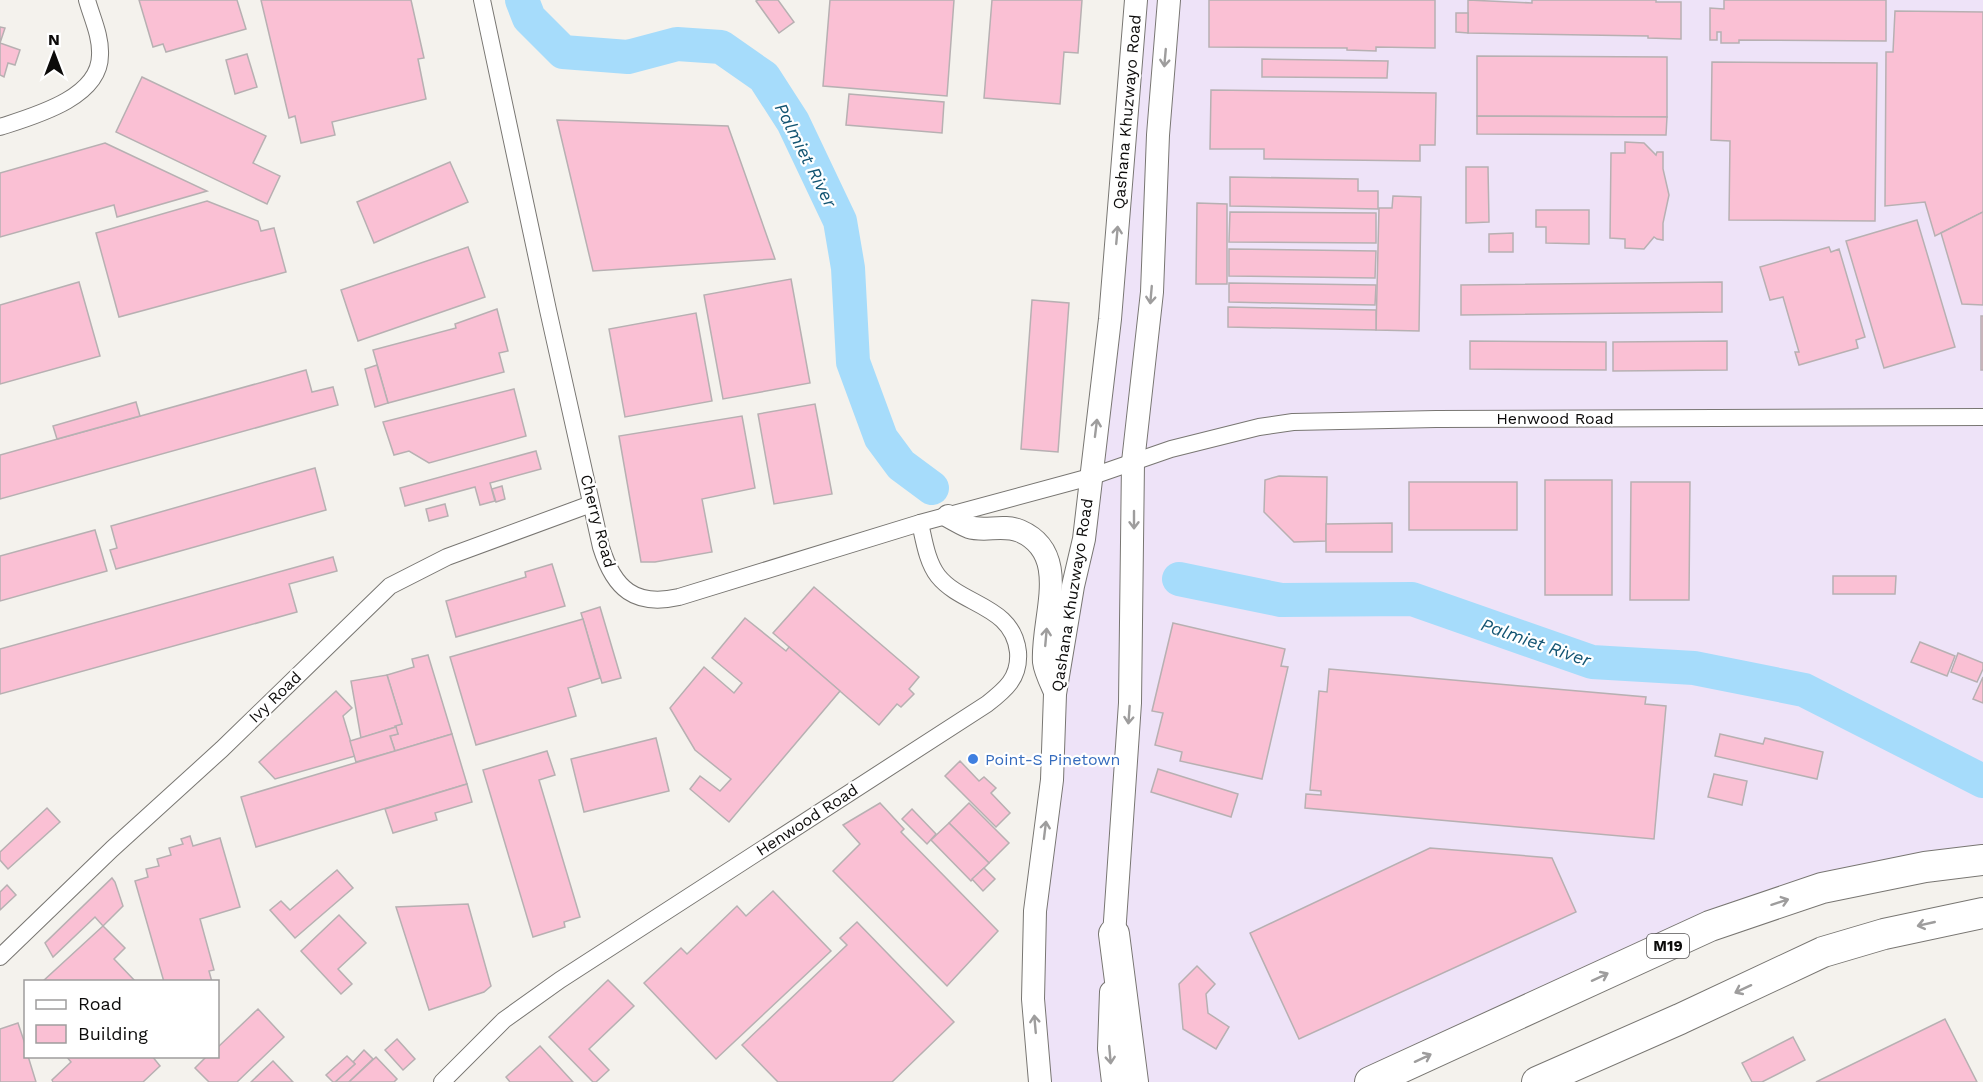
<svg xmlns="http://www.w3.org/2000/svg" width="1983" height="1082" font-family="'Work Sans',sans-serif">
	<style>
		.industrial { fill: #eee3f8 }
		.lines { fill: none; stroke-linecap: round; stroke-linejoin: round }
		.river { stroke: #a6dcfb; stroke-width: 34 }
		.building { fill: #fac0d4; stroke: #b7b0b2; stroke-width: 1.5 }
		.street-casing { stroke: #787672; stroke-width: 18 }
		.secondary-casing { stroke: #787672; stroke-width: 24 }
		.highway-casing { stroke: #787672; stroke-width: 32 }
		.street { stroke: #fff; stroke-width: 16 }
		.secondary { stroke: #fff; stroke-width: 22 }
		.highway { stroke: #fff; stroke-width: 30 }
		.oneway { stroke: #9e9d9d }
		.shop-dot { fill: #3f7fe0; stroke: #fff; stroke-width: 2 }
		.labels { text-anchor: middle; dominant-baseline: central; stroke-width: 4.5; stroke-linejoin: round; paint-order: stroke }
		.shield { fill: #fff; stroke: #555454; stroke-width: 1.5 }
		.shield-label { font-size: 15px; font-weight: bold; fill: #0c0b0a }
		.street-label { font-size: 16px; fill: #0c0b0a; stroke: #fff }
		.shop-label { font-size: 16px; fill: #366cbe; stroke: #fff; text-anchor: start }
		.water-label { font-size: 18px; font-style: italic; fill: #135573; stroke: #fff }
	</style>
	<rect width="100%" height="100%" fill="#f4f2ed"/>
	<path class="industrial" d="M1137,0H1983V858L1871,875L1368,1082H1042L1034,999Z"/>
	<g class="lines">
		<g class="river">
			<path d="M522,0L529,18L563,52L628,57L677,44L721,47L764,77L793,122L840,221L848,268L853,362L881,438L901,465L932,488"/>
			<path d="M1179,579L1281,600L1412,599L1592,662L1694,668L1804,690L1983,781"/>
		</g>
	</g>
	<g class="building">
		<path d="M139,0H237L246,29L166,52L163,44L153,47Z"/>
		<path d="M261,0H411L424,58L418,59L426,99L332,122L335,135L301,143L295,116L289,118Z"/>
		<path d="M758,0H778L794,22L779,33L756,1Z"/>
		<path d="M830,0H954L947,96L823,86Z"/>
		<path d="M992,0H1082L1078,53L1064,52L1060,104L984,98Z"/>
		<path d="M1209,0H1435V48L1376,47V51L1347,50V48L1209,47Z"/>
		<path d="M1468,0L1532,3V0H1656V2H1681V39L1648,38V36L1468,33Z"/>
		<path d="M1724,0H1886V41L1739,40V43H1721V32H1717V40H1710V8L1724,9Z"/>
		<path d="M1895,11L1983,12V212L1935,236L1925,202L1885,206L1886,52H1893Z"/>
		<path d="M1456,13H1468V33L1456,32Z"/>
		<path d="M0,27L5,28L0,43L20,50L15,65L8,63L4,77L0,75Z"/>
		<path d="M247,54L257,87L235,94L226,60Z"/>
		<path d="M1477,56L1667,57V117L1477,116Z"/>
		<path d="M1262,59L1388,61L1387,78L1262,77Z"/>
		<path d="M1712,62L1877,63L1875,221L1729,220L1730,141L1711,140Z"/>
		<path d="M142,77L266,136L253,163L280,176L267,204L116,132Z"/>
		<path d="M1211,90L1436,93L1435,145H1420V161L1264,159V149H1210Z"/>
		<path d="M849,94L944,102L942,133L846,125Z"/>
		<path d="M1477,116L1667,117L1666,135L1477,134Z"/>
		<path d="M557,120L728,126L775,259L593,271Z"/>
		<path d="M1625,142L1644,143L1656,155L1657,152H1663V169L1669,195L1663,223V240L1657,239L1654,237L1644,249L1625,248V239L1610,238L1611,153H1625Z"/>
		<path d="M105,143L207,191L117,217L114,205L0,237V173Z"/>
		<path d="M450,162L468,202L374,243L357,202Z"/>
		<path d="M1466,167H1488L1489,222L1466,223Z"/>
		<path d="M1230,177L1358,179V191H1378V209L1230,206Z"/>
		<path d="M1393,196L1421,197L1419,331L1376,330L1379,208H1392Z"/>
		<path d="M207,201L258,221L261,231L274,228L286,272L119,317L96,233Z"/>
		<path d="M1197,203L1227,204V284H1196Z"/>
		<path d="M1536,210H1589V244L1546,243V227H1536Z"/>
		<path d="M1230,212L1376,213V243L1229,242Z"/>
		<path d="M1983,212V305L1962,304L1941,233Z"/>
		<path d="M1917,220L1955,347L1884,368L1846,241Z"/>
		<path d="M1513,233V252H1489V234Z"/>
		<path d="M468,247L485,297L358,341L341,290Z"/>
		<path d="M1829,247L1831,252L1839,249L1865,337L1856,340L1858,348L1799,365L1795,352H1799L1783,297L1770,300L1760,267Z"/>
		<path d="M1229,249L1376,251L1375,278L1229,276Z"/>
		<path d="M791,279L810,383L723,399L704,295Z"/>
		<path d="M79,282L100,356L0,384V305Z"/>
		<path d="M1722,282V312L1461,315V285Z"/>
		<path d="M1229,283L1376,285L1375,305L1229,302Z"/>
		<path d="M1032,300L1069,303L1058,452L1021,449Z"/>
		<path d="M1228,307L1376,310V330L1228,327Z"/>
		<path d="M497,309L508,351L499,353L504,372L388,403L373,350L456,328L455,324Z"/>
		<path d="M696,313L712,401L625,417L609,329Z"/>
		<rect x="1981" y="316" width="2" height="54"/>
		<path d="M1470,341L1606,342V370L1470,369Z"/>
		<path d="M1727,341V370L1613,371V342Z"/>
		<path d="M377,365L388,403L375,407L365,369Z"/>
		<path d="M306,370L312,392L333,387L338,405L0,499V455Z"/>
		<path d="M514,389L526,436L429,463L409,451L394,455L383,422Z"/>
		<path d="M136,402L140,416L57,439L53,426Z"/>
		<path d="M815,404L832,494L774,504L758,414Z"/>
		<path d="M742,416L755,488L702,499L712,552L655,562H641L619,436Z"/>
		<path d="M536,451L541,469L490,483L495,501L480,505L475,487L405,506L400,488Z"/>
		<path d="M315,468L326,510L116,569L110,550L117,548L111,526Z"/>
		<path d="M1279,476L1327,477L1326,541L1294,542L1264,512L1265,480Z"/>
		<rect x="1545" y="480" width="67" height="115"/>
		<rect x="1409" y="482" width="108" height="48"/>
		<path d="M1631,482H1690L1689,600H1630Z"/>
		<path d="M502,486L505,499L496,502L492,489Z"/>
		<path d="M445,504L448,516L429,521L426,509Z"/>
		<path d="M1392,523V552H1326V524Z"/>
		<path d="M95,530L107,571L0,601V556Z"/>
		<path d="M333,557L337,571L289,584L297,612L0,694V649Z"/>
		<path d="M552,564L565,606L456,637L446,601L526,577L525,572Z"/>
		<path d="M1833,576H1896L1895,594H1833Z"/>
		<path d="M814,587L919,677L909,689L914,694L901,707L897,704L879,725L773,633Z"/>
		<path d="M600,607L621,678L602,683L581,613Z"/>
		<path d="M745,618L786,651L789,647L840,691L729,822L690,789L700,776L720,791L731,779L695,750L670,708L704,667L734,693L742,683L712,658Z"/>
		<path d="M583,619L600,678L568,688L576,716L476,745L450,657Z"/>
		<path d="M1173,623L1285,649L1281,666L1288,667L1262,779L1180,761L1182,752L1155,745L1163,713L1152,711Z"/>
		<path d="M1920,642L1955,656L1947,676L1911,662Z"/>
		<path d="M1958,653L1983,663V669L1977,682L1951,672Z"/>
		<path d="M428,655L452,734L395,751L390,736L398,734L395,726L402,724L387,675L414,667L412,659Z"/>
		<path d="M1329,669L1646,697L1645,704L1666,706L1654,839L1305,808L1306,794L1321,795V791L1310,790L1319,691L1327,692Z"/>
		<path d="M387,675L402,724L395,726L396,727L361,738L351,681Z"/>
		<path d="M1983,677V703L1973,699Z"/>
		<path d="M336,691L352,708L343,716L355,756L275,779L259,762Z"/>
		<path d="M396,727L398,734L390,736L395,751L356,762L350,741Z"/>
		<path d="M452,734L467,784L256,847L241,797Z"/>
		<path d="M1720,734L1763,744L1765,738L1823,752L1817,779L1715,756Z"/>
		<path d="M656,738L669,791L584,812L571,759Z"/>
		<path d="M547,751L555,775L539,780L580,917L564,922L565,927L533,937L483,770Z"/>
		<path d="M960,761L979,781L984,777L996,788L991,793L1010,813L996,827L945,776Z"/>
		<path d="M1158,769L1238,794L1231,817L1151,792Z"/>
		<path d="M1714,774L1747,781L1742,805L1708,797Z"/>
		<path d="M467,784L472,802L435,813L437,820L393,833L385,809Z"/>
		<path d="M880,803L904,829L901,832L998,931L947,986L833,871L860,844L843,825Z"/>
		<path d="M969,803L1009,843L989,863L949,823Z"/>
		<path d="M47,808L60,822L8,869L0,860V852Z"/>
		<path d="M912,809L936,834L927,844L902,819Z"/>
		<path d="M949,823L989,863L971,881L931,840Z"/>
		<path d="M190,836L193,846L220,838L240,907L200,919L214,970L209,971L212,982H164L135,881L148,877L146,869L159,866L157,859L171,855L169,848L183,844L181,839Z"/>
		<path d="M1430,848L1552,858L1576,912L1299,1039L1250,933Z"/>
		<path d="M984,868L995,879L983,891L972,879Z"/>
		<path d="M337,870L353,888L295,938L270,910L281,901L290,910Z"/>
		<path d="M112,878L115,882L123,906L103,926L95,917L53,957L45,943Z"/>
		<path d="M7,885L16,895L0,910V892Z"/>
		<path d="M773,891L831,951L716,1059L644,983L681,948L687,954L737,906L746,916Z"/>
		<path d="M468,904L491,986L484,992L429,1010L396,907Z"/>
		<path d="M339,915L366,943L338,969L352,984L341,994L301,951Z"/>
		<path d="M857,922L954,1022L892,1082H778L742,1045L847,945L840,938Z"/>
		<path d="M103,926L125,948L114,959L136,982H42Z"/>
		<path d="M1197,966L1215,984L1206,994L1208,1013L1229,1027L1216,1049L1183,1029L1179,984Z"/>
		<path d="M608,980L634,1006L589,1049L609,1070L596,1082H593L549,1037Z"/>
		<path d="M258,1009L284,1037L237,1082H209L195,1068L207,1056H218V1047Z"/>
		<path d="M1945,1019L1977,1082H1816Z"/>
		<path d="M18,1023L26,1047V1056H28L36,1082H0V1029Z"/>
		<path d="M1793,1037L1805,1060L1762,1082H1752L1742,1063Z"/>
		<path d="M397,1039L415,1059L403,1070L385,1050Z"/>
		<path d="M540,1046L573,1082H510L506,1077Z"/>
		<path d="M364,1050L373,1059L349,1082H335L355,1064L353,1062Z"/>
		<path d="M66,1056H152L160,1066L143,1082H53L52,1080L71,1062Z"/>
		<path d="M347,1056L355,1064L335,1082H333L326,1075Z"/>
		<path d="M376,1057L397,1079L394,1082H349Z"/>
		<path d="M273,1061L293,1082H251Z"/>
	</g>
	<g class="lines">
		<g class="street-casing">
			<g id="street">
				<path d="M482,0L548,310L601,547C614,589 635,607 679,597L920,523L1090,477L1171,449L1259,427L1293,422L1436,419L1983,417"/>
				<path d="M0,127C34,116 100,98 100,55C101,36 92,18 87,0"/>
				<path d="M0,957L112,849L222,749L390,586L447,557L591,504"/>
				<path d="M442,1082L504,1020L560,980L987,704C1005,690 1020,678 1018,652C1013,605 962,606 938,576C927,562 924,540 920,523"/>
			</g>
		</g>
		<g class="secondary-casing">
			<g id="secondary">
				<path d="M948,516C955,520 962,524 969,527C985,532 1003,524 1020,531C1073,554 1041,619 1044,662C1045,671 1051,683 1055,692"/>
				<path d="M1113,950L1130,703L1133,462L1152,292L1158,135L1169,0"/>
				<path d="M1111,992L1109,1049L1113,1082"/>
				<path d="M1040,1082L1033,999L1035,911L1052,780L1055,694L1073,586L1084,539L1110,319L1136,0"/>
			</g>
		</g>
		<g class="highway-casing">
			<g id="highway">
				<path d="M1114,934L1133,1082"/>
				<path d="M1370,1082L1710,926L1822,888L1925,867L1983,860"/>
				<path d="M1537,1082L1680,1019L1823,952L1884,934L1983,913"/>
			</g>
		</g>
		<use href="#street" class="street"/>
		<use href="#secondary" class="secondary"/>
		<use href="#highway" class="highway"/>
	</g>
	<defs><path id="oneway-shaft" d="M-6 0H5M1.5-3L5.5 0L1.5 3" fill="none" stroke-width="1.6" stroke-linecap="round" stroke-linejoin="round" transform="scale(1.5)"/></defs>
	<g class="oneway">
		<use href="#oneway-shaft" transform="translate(1165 58) rotate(95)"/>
		<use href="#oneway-shaft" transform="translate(1117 235) rotate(-85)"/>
		<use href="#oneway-shaft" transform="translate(1151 295) rotate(95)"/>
		<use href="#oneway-shaft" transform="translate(1096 428) rotate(-83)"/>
		<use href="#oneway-shaft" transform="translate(1134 520) rotate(90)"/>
		<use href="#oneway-shaft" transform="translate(1046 637) rotate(-85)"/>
		<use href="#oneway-shaft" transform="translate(1129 715) rotate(94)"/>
		<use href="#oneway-shaft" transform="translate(1045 830) rotate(-83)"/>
		<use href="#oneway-shaft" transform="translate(1780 902) rotate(-18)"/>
		<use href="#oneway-shaft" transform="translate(1926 924) rotate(167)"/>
		<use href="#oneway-shaft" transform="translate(1600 977) rotate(-25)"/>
		<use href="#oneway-shaft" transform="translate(1743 989) rotate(155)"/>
		<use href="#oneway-shaft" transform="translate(1035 1024) rotate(-95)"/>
		<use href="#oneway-shaft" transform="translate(1110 1055) rotate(85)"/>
		<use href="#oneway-shaft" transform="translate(1423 1058) rotate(-25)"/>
	</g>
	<circle class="shop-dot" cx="973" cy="759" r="6"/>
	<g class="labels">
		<rect class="shield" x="1647" y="934" width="42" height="24" rx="4.5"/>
		<g class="shield-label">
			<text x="1668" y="946">M19</text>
		</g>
		<g class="street-label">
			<text transform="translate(1127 112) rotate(-85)">Qashana Khuzwayo Road</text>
			<text x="1555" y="418">Henwood Road</text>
			<text transform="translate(598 521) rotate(75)">Cherry Road</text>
			<text transform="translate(1072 595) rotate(-81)">Qashana Khuzwayo Road</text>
			<text transform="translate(275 697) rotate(-44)">Ivy Road</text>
			<text transform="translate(807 820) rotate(-33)">Henwood Road</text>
		</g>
		<g class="shop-label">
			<text x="985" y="759">Point-S Pinetown</text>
		</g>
		<g class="water-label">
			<text transform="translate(806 155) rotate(63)">Palmiet River</text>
			<text transform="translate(1536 642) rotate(19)">Palmiet River</text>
		</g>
	</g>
	<rect x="24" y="980" width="195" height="78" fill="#ffffff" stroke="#9e9d9d" stroke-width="1.5"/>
	<rect x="36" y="1000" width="30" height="9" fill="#ffffff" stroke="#9e9d9d" stroke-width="1.5"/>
	<text x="78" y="1010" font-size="18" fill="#0c0b0a">Road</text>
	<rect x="36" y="1025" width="30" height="18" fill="#fac0d4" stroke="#9e9d9d" stroke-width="1.5"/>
	<text x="78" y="1040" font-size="18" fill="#0c0b0a">Building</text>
	<g transform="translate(54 54)" stroke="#ffffff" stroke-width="4.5" paint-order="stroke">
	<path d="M0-4.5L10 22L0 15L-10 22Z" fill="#0c0b0a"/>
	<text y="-9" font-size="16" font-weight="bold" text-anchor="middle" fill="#0c0b0a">N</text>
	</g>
</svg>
